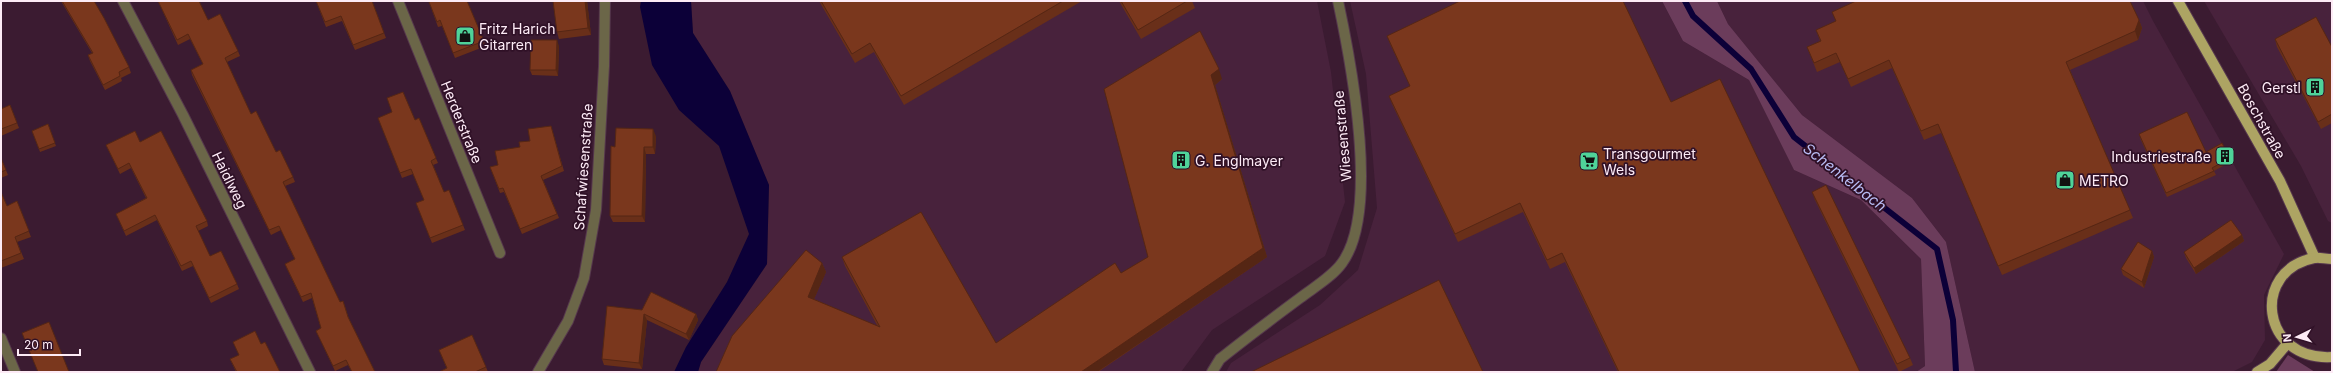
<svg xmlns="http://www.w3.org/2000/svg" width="2333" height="373" font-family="Inter,sans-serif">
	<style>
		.built { fill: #48223c }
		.green { fill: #6b3c5b }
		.water { fill: #0c0038 }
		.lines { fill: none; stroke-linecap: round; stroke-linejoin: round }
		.stream { stroke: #0c0038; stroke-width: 6 }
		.minor-casing { stroke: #56384d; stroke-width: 12 }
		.major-casing { stroke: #56384d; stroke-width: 12 }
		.minor { stroke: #6b6648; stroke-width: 10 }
		.major { stroke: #ada463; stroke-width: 10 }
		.wall { fill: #692f19 }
		.shaded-wall { fill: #552614 }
		.building { fill: #7a371d; stroke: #552614 }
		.labels { text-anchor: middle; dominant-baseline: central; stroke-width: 3.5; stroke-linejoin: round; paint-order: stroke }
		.poi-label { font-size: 14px; fill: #fdebf6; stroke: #301127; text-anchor: start }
		.street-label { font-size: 14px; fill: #fdebf6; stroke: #301127 }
		.water-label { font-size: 15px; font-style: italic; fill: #b8bcf4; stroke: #301127 }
	</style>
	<rect width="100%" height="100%" fill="#3b1b31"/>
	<g class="built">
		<path d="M691,1H1317L1331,72L1345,202L1325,256L1212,330L1181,372H698L701,362L767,264L769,185L730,91L693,33Z"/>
		<path d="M1350,1H1662L1683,41L1749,80L1794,170L1861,200L1921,259L1925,366L1916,372H1226L1231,363L1320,305L1358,270L1377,208L1366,74Z"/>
		<path d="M1717,1H2143L2153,21L2284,254L2264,295L2265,340L2252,362L2232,372H1975L1946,242L1912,198L1802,115L1728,24Z"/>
		<path d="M2204,1H2332V223L2328,221L2301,166Z"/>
	</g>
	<g class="green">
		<path d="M1662,1H1717L1728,24L1802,115L1912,198L1946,242L1975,372H1916L1925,366L1921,259L1861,200L1794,170L1749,80L1683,41Z"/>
		<path d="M2288,355L2315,372H2276Z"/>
	</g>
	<path class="water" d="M641,1H691L693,33L730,91L769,185L767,264L701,362L698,372H674L686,347L727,282L749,234L719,146L679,110L652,65L640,7Z"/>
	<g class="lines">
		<path class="stream" d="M1685,1L1693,16L1751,69L1794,137L1937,249L1953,320L1956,372"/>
		<g class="minor-casing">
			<g id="minor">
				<path d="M123,1L183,115L310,372"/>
				<path d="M398,1L500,253"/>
				<path d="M1,338L15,372"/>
				<path d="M538,372L568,321L584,278L596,210L604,66L605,1"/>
				<path d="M1212,372L1220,359C1246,338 1273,318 1300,298C1313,288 1332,277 1342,263C1380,211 1351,62 1338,1"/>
			</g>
		</g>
		<g class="major-casing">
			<g id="major">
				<path d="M2178,1L2280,181L2315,258"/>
				<path d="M2332,259C2326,259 2319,257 2314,258C2251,270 2260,361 2332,357"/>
				<path d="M2257,372L2270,364L2287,344"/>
			</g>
		</g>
		<use href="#minor" class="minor"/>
		<use href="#major" class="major"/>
	</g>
	<g class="wall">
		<path d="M61,1H94L129,67L131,73L121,78L122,81L105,90L90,61L88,55L92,53Z"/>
		<path d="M158,1L208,20L238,51L240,56L227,62L251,114L276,152L293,177L295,182L285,186L340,302L343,301L349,319L375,372H352L348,365L335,371L316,331L321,328L312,298L303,302L287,269L285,264L295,260L281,230L271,235L192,75L191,70L203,64L190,39L178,45Z"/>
		<path d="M316,1H372L386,38L355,50L342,21L326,27Z"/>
		<path d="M467,1L486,46L455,58L442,26L438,27L429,2Z"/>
		<path d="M587,1L591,35L559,39L557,32Z"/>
		<path d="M819,1H1082L904,105L874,52L855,63Z"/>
		<path d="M1119,1H1192L1195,8L1141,39Z"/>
		<path d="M1832,12L2139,20L2142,28L2138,40L2070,70L2133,218L2002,275L1941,133L1924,140L1892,68L1851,87L1840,62L1817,72L1807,47L1820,41L1816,30L1836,21Z"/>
		<path d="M1387,36L1671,102L1860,372H1618L1565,262L1550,269L1523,212L1458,242L1392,104L1389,96L1410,86L1390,44Z"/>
		<path d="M2275,39L2332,47V123L2321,129L2277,47Z"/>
		<path d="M559,46L558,76L532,75L530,70Z"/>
		<path d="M1222,79L1215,85L1267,257L1098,372H716L822,263L826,272L814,299L878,327L845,266L842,257L996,343L1121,273L1148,257L1104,89Z"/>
		<path d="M10,105L19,128L1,136V109Z"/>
		<path d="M378,118L415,120L419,118L438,163L433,165L444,192L463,225L465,230L432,243L416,203L424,200L413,174L402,178Z"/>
		<path d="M48,124L56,146L40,152L32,131Z"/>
		<path d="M551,126L564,171L543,180L559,218L522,234L504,192L500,193L490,167L498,165L520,147Z"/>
		<path d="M656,136L655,154H646L645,222H613L610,216L615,147Z"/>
		<path d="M2140,138L2230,158L2232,161L2214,171L2216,175L2167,197Z"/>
		<path d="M140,142L207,221L208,226L198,231L210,256L237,284L239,289L211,303L193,266L182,271L157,220L126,236L116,214L146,198L131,168L120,174L106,145Z"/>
		<path d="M1,158L8,175L1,178Z"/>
		<path d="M1,192L7,206L17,201L31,237L17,242L24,259L1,268Z"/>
		<path d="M1812,192L1910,358L1913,365L1899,372L1815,200Z"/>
		<path d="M2242,235L2244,241L2196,274L2186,258L2184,252Z"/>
		<path d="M2152,251L2154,257L2144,288L2123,275L2121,269Z"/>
		<path d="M642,310L696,314L698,320L689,340L647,320L642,369L604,365L602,359Z"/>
		<path d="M233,342L261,344L280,372H236L230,359L239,355Z"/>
		<path d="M439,350L486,367L488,372H439L447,369Z"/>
	</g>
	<g class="shaded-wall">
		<path d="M585,1H587L591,35L588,28Z"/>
		<path d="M2139,20L2142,28L2138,40L2135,31Z"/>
		<path d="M557,40L559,46L558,76L556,70Z"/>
		<path d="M1219,69L1222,79L1215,85L1267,257L1097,372H1081L1263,248L1211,75Z"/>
		<path d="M653,129L656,136L655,154L653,147Z"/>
		<path d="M644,147L646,154L645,222L642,216Z"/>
		<path d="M2242,235L2244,241L2196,274L2194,268Z"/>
		<path d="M2152,251L2154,257L2144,288L2142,282Z"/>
		<path d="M822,263L826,272L811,306L808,297Z"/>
		<path d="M644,314L647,320L642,369L639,363Z"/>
		<path d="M696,314L698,320L689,340L686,334Z"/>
	</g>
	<g class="building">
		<path d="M62,1H94L104,18L129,67L119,72L120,76L103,85L88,55L93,53Z"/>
		<path d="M158,1H199L208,20L220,14L238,51L225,58L251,114L256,111L276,152L280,150L293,177L283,182L340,302L343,301L348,317L375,372H352L346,360L333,366L316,331L321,328L311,293L301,297L285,264L295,259L279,226L269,230L191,70L203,64L188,34L177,40Z"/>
		<path d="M316,1H372L384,33L353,45L341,16L325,22Z"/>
		<path d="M431,1H467L484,41L453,53L440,20L437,22L429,2Z"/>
		<path d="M553,1H585L588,28L557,32Z"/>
		<path d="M821,1H1063L901,96L870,43L852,54Z"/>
		<path d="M1121,1H1187L1138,30Z"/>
		<path d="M1460,1H1623L1671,102L1720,79L1860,372H1619L1562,253L1547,260L1520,203L1455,234L1389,96L1410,86L1387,36Z"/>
		<path d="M1856,1H2130L2139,20L2135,31L2066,62L2130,210L1998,266L1938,124L1921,131L1889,60L1848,79L1836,53L1814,63L1807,47L1821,41L1816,30L1836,21L1832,12Z"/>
		<path d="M2316,17L2332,47V114L2318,122L2275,39Z"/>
		<path d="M1200,31L1219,69L1211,75L1263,248L1081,372H904V371L903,372H716L732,336L806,250L822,263L808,297L880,327L842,257L921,212L996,343L1115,263L1121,273L1148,257L1104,89Z"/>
		<path d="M531,40H557L556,70H530Z"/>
		<path d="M403,92L415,120L419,118L436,158L431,161L444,192L449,190L463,225L430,238L416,203L424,200L411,169L400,173L378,118L392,112L387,98Z"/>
		<path d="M10,105L17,123L1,129V109Z"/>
		<path d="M2187,112L2206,152L2222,143L2230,158L2212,168L2214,171L2166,193L2139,134Z"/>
		<path d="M48,124L55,143L39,149L32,131Z"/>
		<path d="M551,126L562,166L541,176L557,214L520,229L503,188L499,189L490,167L498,165L495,151L520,147L519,142L530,141L528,129Z"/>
		<path d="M616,128L653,129V147H644L642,216H610L611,146L615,147Z"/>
		<path d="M135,131L140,142L161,131L207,221L196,226L210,256L221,251L237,284L209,298L191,261L181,266L155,215L124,231L116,214L147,198L129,163L118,169L106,145Z"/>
		<path d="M1,158L6,170L1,172Z"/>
		<path d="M1826,185L1910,358L1897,364L1812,192Z"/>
		<path d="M1,192L7,206L17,201L29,231L15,237L21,253L1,261Z"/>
		<path d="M2231,220L2242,235L2194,268L2184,252Z"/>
		<path d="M2138,242L2152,251L2142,282L2121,269Z"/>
		<path d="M1439,280L1483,372H1251Z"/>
		<path d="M651,292L696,314L686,334L644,314L639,363L602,359L607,306L642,310Z"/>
		<path d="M49,322L69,372H38L22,333Z"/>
		<path d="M255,331L261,344L265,342L280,372H237L230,359L239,355L233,342Z"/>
		<path d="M472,335L486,367L475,372H439L447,368L439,350Z"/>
	</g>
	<defs>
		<g id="shop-square" transform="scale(1)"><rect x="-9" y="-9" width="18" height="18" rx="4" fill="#4fd399" stroke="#301127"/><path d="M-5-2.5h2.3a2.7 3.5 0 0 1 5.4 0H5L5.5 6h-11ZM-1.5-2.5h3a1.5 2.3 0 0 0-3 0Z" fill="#111"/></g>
		<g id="building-square" transform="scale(1)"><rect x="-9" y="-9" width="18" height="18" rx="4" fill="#4fd399" stroke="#301127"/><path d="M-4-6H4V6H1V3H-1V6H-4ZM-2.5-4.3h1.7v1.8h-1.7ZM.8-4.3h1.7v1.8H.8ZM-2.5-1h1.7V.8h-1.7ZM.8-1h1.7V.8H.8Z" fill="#111"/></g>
		<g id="supermarket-square" transform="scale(1)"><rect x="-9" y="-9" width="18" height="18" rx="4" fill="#4fd399" stroke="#301127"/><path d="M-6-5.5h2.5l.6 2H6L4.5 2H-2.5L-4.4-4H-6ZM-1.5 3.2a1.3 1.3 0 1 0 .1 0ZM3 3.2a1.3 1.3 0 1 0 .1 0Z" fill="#111"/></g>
	</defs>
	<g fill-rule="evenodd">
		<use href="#shop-square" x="465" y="36"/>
		<use href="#building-square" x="2315" y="87"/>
		<use href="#building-square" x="2225" y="156"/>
		<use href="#building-square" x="1181" y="160"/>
		<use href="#supermarket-square" x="1589" y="161"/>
		<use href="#shop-square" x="2065" y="180"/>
	</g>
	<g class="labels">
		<g class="poi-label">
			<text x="479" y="28">Fritz Harich<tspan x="479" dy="16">Gitarren</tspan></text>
			<text x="2301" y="87" text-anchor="end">Gerstl</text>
			<text x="1603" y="153">Transgourmet<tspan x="1603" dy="16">Wels</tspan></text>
			<text x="2211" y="156" text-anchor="end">Industriestraße</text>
			<text x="1195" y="160">G. Englmayer</text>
			<text x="2079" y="180">METRO</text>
		</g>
		<g class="street-label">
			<text transform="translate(2262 121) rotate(61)">Boschstraße</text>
			<text transform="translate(462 122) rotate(68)">Herderstraße</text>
			<text transform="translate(1342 136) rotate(-95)">Wiesenstraße</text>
			<text transform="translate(583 167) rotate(-86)">Schafwiesenstraße</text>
			<text transform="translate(230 180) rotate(64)">Haidlweg</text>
		</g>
		<g class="water-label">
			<text transform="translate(1845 177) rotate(38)">Schenkelbach</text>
		</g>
	</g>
	<rect width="2333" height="373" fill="none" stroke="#fdebf6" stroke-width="4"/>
	<g transform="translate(2297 337) rotate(265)" stroke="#301127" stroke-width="3" paint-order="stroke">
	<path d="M0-3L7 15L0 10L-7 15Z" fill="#fdebf6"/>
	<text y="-6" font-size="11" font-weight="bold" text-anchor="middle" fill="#fdebf6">N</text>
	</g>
	<path d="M18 349v6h62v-6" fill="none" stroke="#fdebf6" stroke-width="2"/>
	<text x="24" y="349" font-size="12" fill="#fdebf6" stroke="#301127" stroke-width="3" paint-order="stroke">20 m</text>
</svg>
